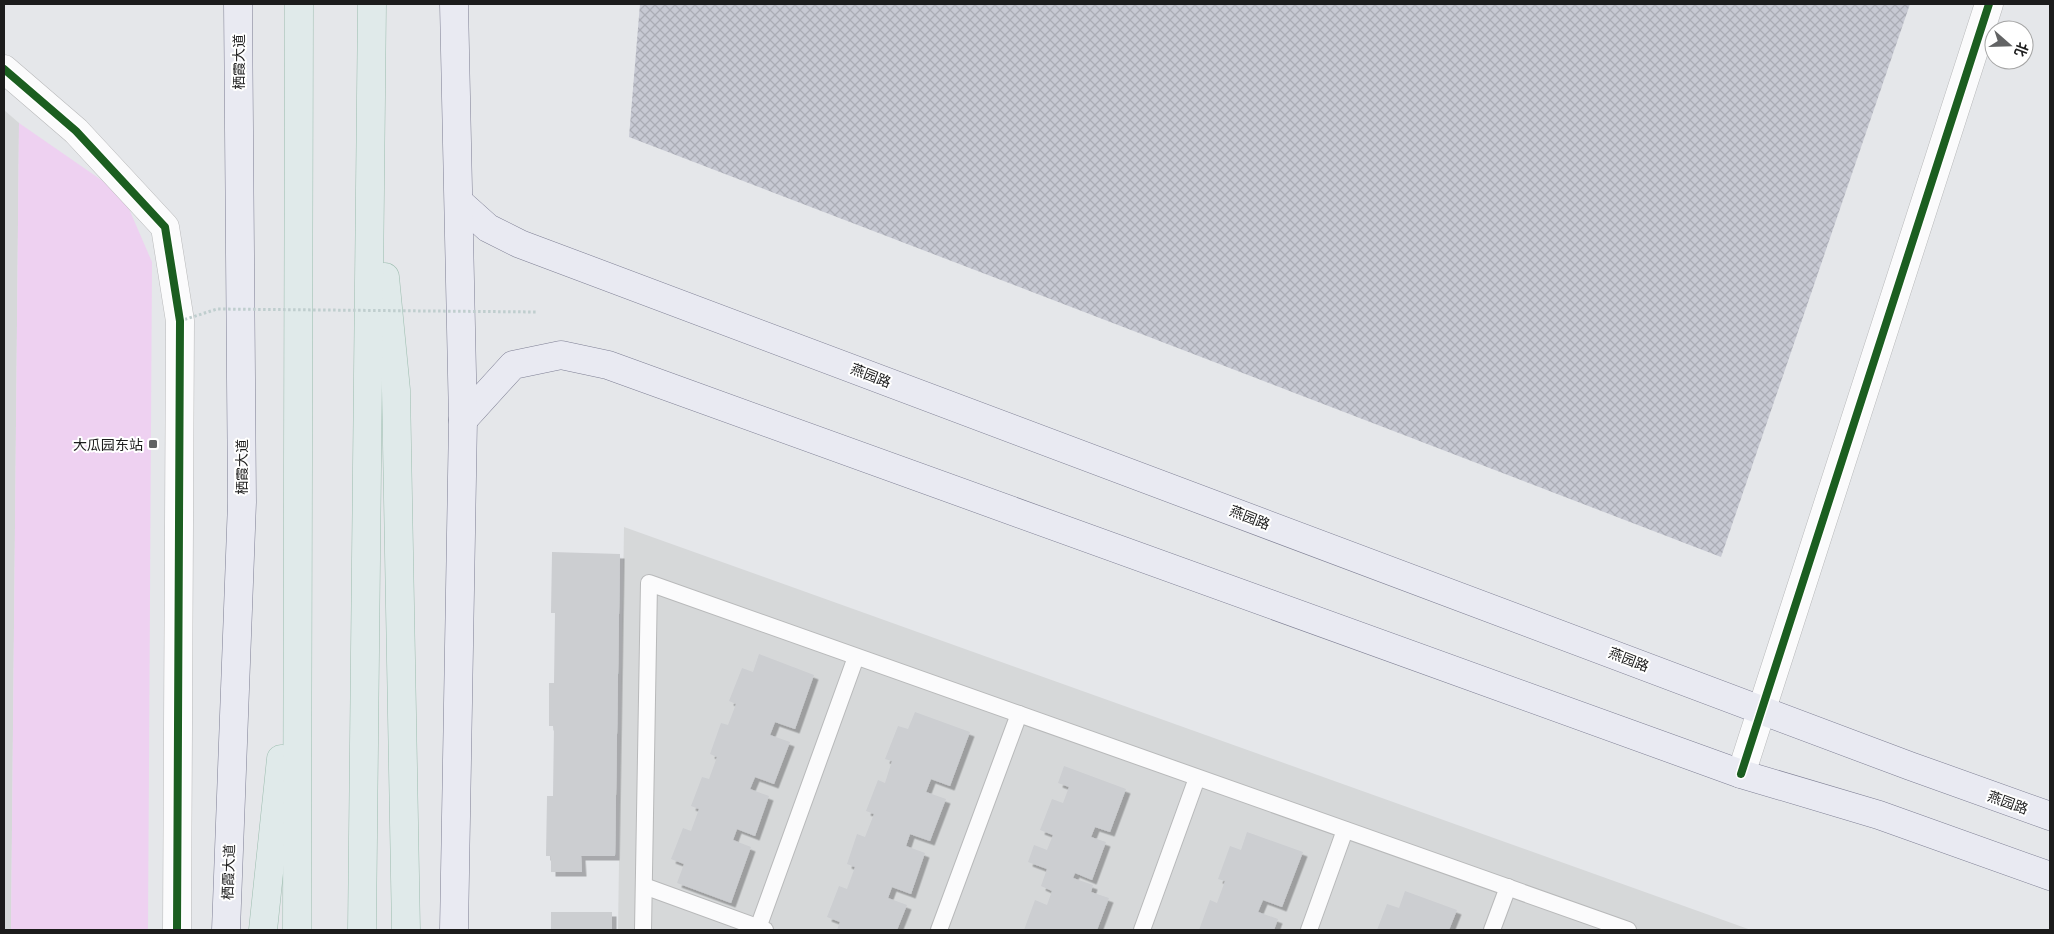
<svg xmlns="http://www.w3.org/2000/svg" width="2054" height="934" font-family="'Exo 2','Noto Sans SC',sans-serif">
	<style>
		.residential { fill: #d6d8d9 }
		.construction { fill: url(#construction-cross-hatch) }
		.park { fill: #eed1f1 }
		.building { fill: #ccced1; filter: url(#shadow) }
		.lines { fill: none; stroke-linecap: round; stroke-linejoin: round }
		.service-casing { stroke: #b8b9ba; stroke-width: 18 }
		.minor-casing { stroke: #b8b9ba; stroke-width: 29 }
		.secondary-casing { stroke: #7e7f94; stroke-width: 29 }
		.trunk-casing { stroke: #9cbdaf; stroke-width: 29 }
		.service { stroke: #fbfbfc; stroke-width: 16 }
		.minor { stroke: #fbfbfc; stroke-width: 28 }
		.secondary { stroke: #e9eaf2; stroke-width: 28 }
		.trunk { stroke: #e0eaea; stroke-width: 28 }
		.path-bridge { stroke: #bfcece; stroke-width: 3; stroke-dasharray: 2.5 2.5; stroke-linecap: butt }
		.cycleway-casing { stroke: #fff; stroke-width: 11 }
		.cycleway { stroke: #1b5e20; stroke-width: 8 }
		.poi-dot { fill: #626364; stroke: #fff; stroke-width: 2 }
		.labels { text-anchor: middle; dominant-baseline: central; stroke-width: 4; stroke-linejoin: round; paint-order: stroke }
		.street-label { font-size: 14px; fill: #1c1c1c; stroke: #fff }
		.poi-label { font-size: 14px; fill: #1c1c1c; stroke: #fff; text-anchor: end }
	</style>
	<defs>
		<pattern id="construction-cross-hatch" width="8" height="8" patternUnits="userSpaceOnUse" patternTransform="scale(1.25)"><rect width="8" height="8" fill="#c7c9d3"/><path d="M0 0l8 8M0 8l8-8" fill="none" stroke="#aaacb5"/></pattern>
		<filter id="shadow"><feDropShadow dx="4.5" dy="4.5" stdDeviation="0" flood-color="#0004"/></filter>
	</defs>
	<rect width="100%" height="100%" fill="#e5e7ea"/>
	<g class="residential">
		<path d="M4,110L19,123L11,930H4Z"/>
		<path d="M624,527L1751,930H618Z"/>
	</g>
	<path class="construction" d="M640,4H1910L1721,557L629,137Z"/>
	<path class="park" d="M19,123L123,195L152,262L148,930H11Z"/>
	<g class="building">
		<path d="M552,552L620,554L615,856H581L582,872H551V856H546L547,796H553L554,726H549V683H554L555,613H551Z"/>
		<path d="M759,654L814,675L795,729L775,722L770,735L790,742L774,784L755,777L750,789L769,796L755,836L737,829L733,840L751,847L731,903L677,883L684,864L671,859L683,828L691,831L699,809L691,806L702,777L709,779L717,757L710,754L721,723L728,725L736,704L729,701L742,668L753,672Z"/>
		<path d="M915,712L970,732L950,786L931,779L926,792L946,799L930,841L910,834L906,846L925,853L911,894L892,887L888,898L907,905L897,930H837L840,922L827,917L839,886L847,889L855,867L847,864L857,834L865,837L874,814L866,811L878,780L885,783L892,761L885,759L898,726L908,729Z"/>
		<path d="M1064,766L1126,789L1110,832L1095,827L1091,837L1106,842L1092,880L1075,873L1073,878L1093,885L1091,892L1109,898L1097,930H1024L1035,900L1047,905L1052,891L1041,886L1047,869L1028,862L1034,845L1047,850L1053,835L1040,830L1052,799L1063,803L1069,787L1058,783Z"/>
		<path d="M1247,832L1303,852L1282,907L1263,900L1258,912L1278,919L1274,930H1199L1210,900L1217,903L1225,881L1218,879L1230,846L1241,850Z"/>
		<path d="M1405,891L1457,910L1449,930H1377L1387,904L1399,908Z"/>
		<rect x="551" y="912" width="61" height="18"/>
	</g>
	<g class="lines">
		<g class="service-casing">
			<g id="service">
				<path d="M644,886L765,930"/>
				<path d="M758,928L856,657"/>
				<path d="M643,930L649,583L1628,930"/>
				<path d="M939,930L1019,714"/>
				<path d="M1142,930L1197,778"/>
				<path d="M1309,930L1345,830"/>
				<path d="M1492,930L1508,887"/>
			</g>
		</g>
		<g class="minor-casing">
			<g id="minor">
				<path d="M4,69L76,131L165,227L180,321L177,930"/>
				<path d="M1741,774L1989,4"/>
			</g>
		</g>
		<g class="secondary-casing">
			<g id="secondary">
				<path d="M459,202L488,228L520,244L1910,766L2050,816"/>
				<path d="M463,420L513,365L561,355L608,365L1741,774L1879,815L2050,876"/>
				<path d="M226,930L242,502L238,4"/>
				<path d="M454,930L463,420L454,4"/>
			</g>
		</g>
		<g class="trunk-casing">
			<g id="trunk">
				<path d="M385,277L396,390L406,930"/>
				<path d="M263,930L281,759"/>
				<path d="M297,930L299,4"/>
				<path d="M362,930L372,4"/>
			</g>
		</g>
		<use href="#service" class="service"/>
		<use href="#minor" class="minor"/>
		<use href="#secondary" class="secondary"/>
		<use href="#trunk" class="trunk"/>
		<path class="path-bridge" d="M180,321L217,309L537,312"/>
		<g class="cycleway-casing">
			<g id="cycleway">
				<path d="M4,69L76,131L165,227L180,321L177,930"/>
				<path d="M1741,774L1989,4"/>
			</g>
		</g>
		<use href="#cycleway" class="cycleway"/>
	</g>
	<rect class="poi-dot" x="148" y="439" width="10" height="10" rx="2.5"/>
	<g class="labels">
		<g class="street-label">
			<text transform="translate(238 62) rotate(-90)">栖霞大道</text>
			<text transform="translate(871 375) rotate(21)">燕园路</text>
			<text transform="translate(241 467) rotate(-90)">栖霞大道</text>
			<text transform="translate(1250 517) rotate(21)">燕园路</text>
			<text transform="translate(1629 659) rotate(21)">燕园路</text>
			<text transform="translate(2008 802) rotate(20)">燕园路</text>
			<text transform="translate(228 872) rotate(-88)">栖霞大道</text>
		</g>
		<g class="poi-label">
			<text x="143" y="444">大瓜园东站</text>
		</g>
	</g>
	<rect width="2054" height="934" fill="none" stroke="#1c1c1c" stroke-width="10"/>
	<g transform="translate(2009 45) rotate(110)"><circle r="24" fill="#ffffff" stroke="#a4a4a4"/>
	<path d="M0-4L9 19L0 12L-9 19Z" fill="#626364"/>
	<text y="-8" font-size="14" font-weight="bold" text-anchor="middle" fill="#1c1c1c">北</text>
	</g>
</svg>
